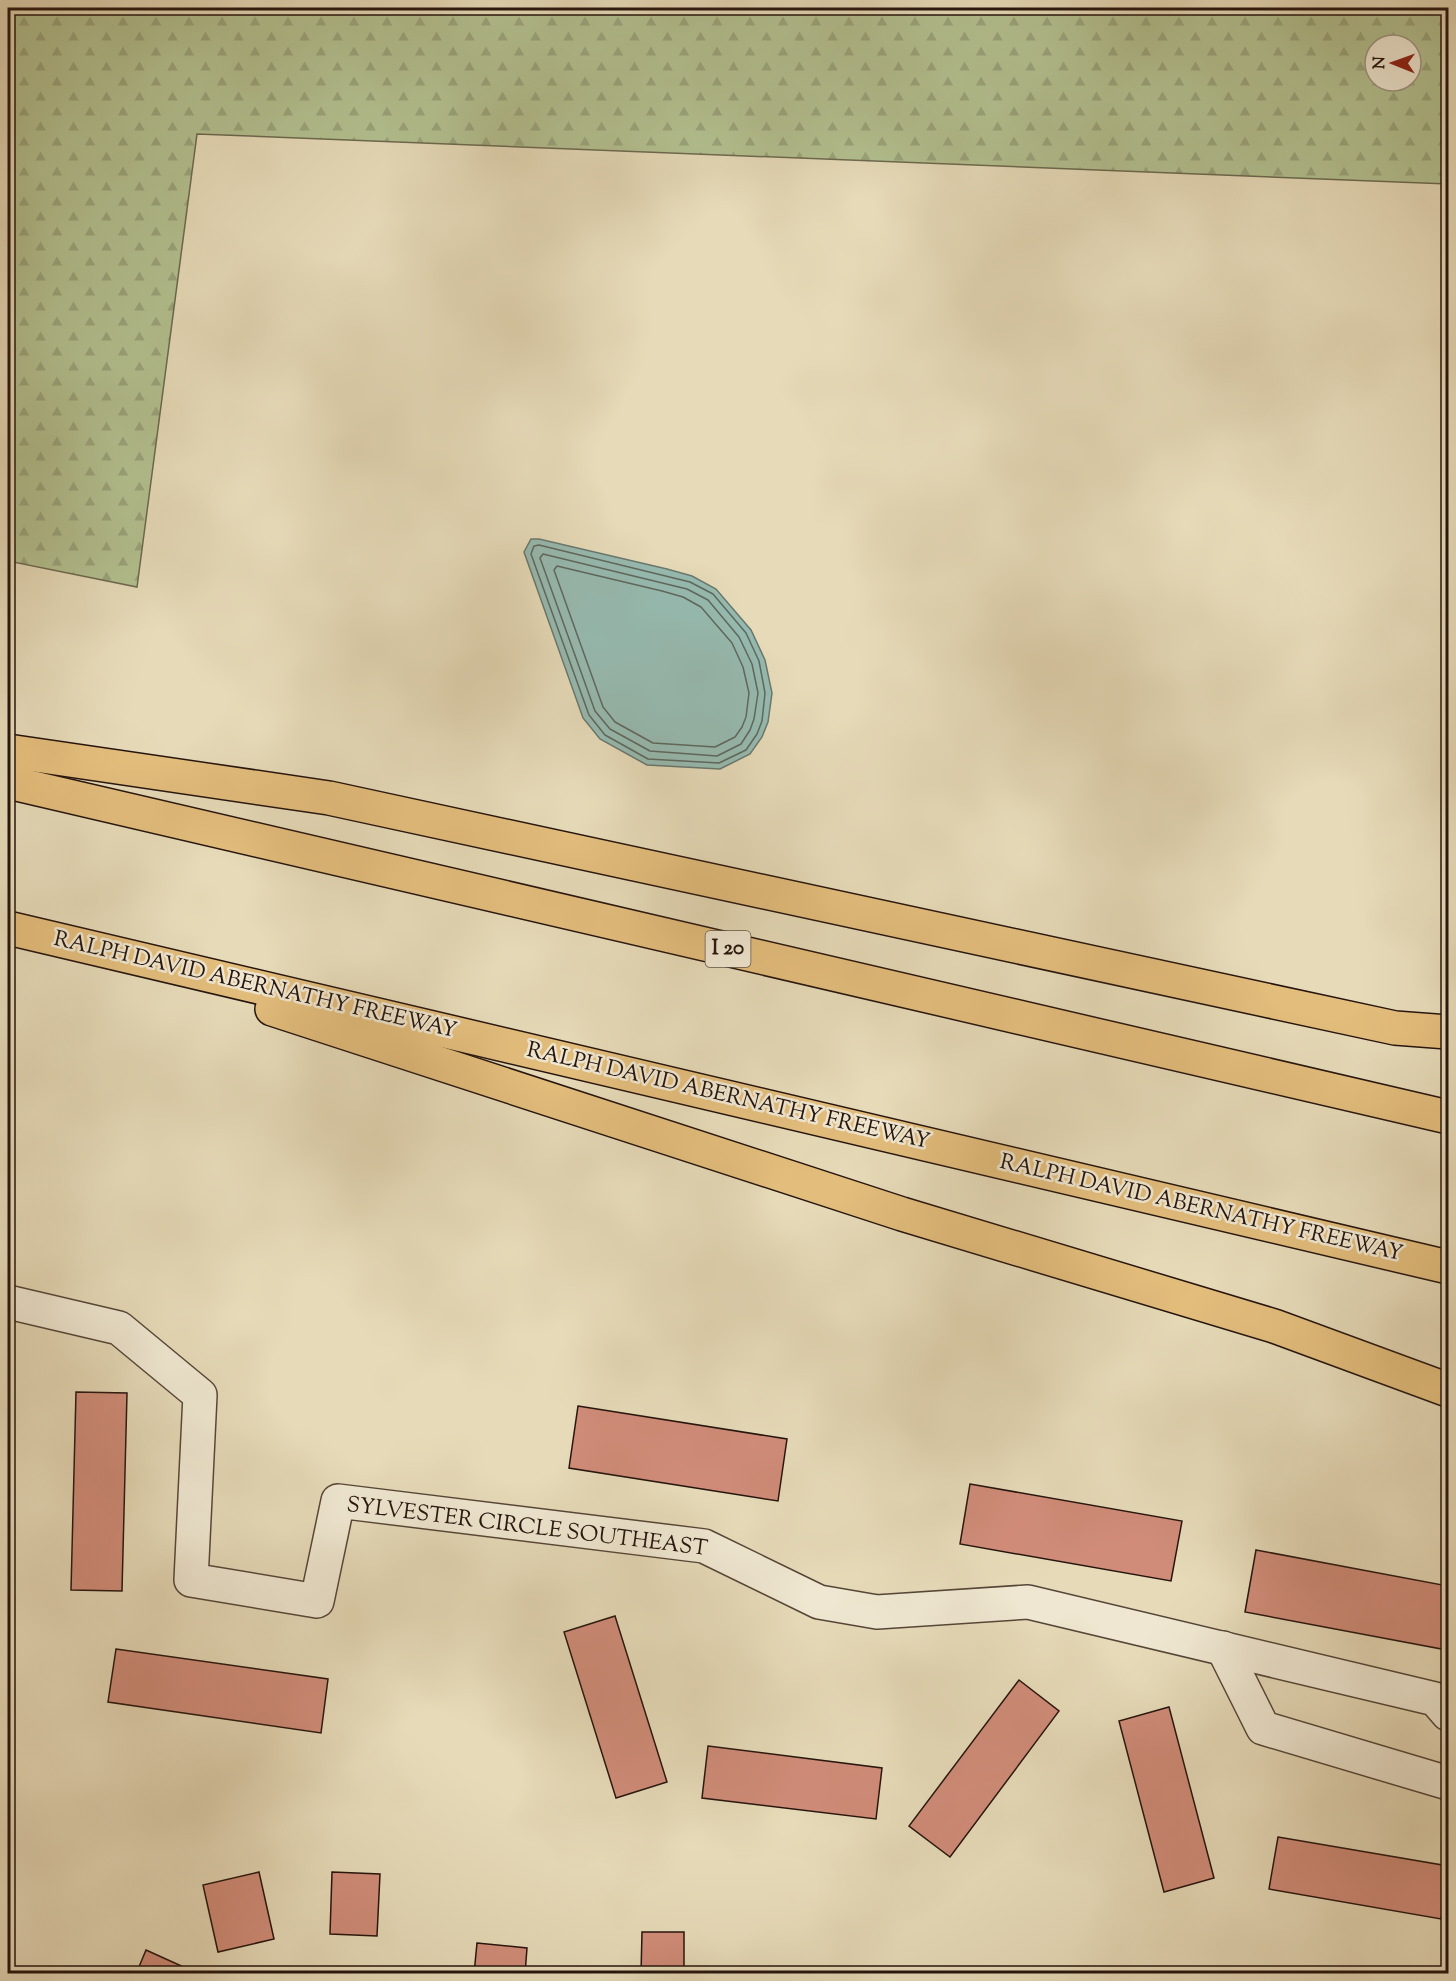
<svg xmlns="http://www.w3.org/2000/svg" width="1456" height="1981" font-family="'Sorts Mill Goudy',serif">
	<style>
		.forest { fill: url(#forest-firs); stroke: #6c6a4f; stroke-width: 1.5; fill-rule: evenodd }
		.water { fill: #96bab0; stroke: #69786f; stroke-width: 1.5 }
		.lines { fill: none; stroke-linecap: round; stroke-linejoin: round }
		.shore { stroke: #5e685f; stroke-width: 1.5 }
		.building { fill: #d08c79; stroke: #26150e; stroke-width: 1.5 }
		.minor-casing { stroke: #564638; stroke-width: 36 }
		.motorway-casing { stroke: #26150e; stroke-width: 36 }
		.minor { stroke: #efe7d1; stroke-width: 33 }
		.motorway { stroke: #e3bd7c; stroke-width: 33 }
		.labels { text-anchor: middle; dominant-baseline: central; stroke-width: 5; stroke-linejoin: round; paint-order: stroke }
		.shield { fill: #efe7d1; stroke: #625448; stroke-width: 1.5 }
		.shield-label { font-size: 21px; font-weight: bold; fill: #26150e }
		.street-label { font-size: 22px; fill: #26150e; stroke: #efe7d1 }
	</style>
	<defs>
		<pattern id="forest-firs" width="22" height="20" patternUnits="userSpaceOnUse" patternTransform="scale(1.5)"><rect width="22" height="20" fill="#b3c090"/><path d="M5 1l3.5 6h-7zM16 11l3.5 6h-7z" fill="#9aa47b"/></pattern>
	</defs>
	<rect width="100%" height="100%" fill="#e6dab8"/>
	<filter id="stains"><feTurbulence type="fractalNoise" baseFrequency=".00333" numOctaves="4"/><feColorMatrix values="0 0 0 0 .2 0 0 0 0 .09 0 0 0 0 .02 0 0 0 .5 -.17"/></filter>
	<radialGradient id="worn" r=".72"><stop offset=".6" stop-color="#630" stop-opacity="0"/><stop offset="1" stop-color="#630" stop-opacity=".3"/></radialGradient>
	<path class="forest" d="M8,8H1448V184L197,134L137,587L8,561ZM1375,45H1411V81H1375Z"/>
	<path class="water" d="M531,539H539L667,569L692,576L716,589L751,630L765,660L772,693L768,722L762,737L750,754L720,769L647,765L600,739L583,718L524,552Z"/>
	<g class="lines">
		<g class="shore">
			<path d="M539,545L690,582L713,594L746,633L759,661L765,693L762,721L757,734L746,750L719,763L648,759L605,735L589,715L531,554L534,546Z"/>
			<path d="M543,554L687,589L708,600L739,637L752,664L758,693L754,719L750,730L741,744L717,756L650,751L610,729L595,711L540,558Z"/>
			<path d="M557,566L662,591L683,597L701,607L732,643L743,667L749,693L746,717L742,727L735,737L715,747L653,743L615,722L603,707L554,570Z"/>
		</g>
	</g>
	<g class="building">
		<path d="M76,1392L127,1393L122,1591L71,1590Z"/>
		<path d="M578,1406L787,1439L778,1501L569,1468Z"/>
		<path d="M970,1484L1182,1521L1171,1581L960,1544Z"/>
		<path d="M1256,1550L1448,1586V1640L1447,1650L1245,1612Z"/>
		<path d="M615,1616L667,1782L616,1798L564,1632Z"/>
		<path d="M116,1649L328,1679L321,1733L108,1702Z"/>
		<path d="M1019,1680L1059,1711L950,1857L909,1826Z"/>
		<path d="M1169,1707L1214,1878L1164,1892L1119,1721Z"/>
		<path d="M708,1746L882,1768L876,1819L702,1798Z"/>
		<path d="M1278,1837L1448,1866V1879L1441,1919L1269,1889Z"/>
		<path d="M259,1872L274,1939L218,1952L203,1885Z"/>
		<path d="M332,1872L380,1874L377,1936L330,1934Z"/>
		<path d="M642,1932H684V1974H641Z"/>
		<path d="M477,1943L527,1948L525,1974H474Z"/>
		<path d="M146,1950L199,1974H136Z"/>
		<path d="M881,1968L934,1971V1974H880Z"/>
		<path d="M980,1969L1028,1971V1974H980Z"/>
	</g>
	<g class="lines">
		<g class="minor-casing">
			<g id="minor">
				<path d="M8,1302L119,1328L200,1395L191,1580L317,1601L338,1501L704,1546L819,1602L877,1612L1028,1602L1435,1699L1448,1714"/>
				<path d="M1223,1648L1263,1728L1448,1783"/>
			</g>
		</g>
		<g class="motorway-casing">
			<g id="motorway">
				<path d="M8,751L329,798L1395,1028L1448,1032"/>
				<path d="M8,782L1448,1117"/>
				<path d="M8,928L1448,1267"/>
				<path d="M272,1009L902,1214L1274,1326L1448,1390"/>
			</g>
		</g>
		<use href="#minor" class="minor"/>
		<use href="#motorway" class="motorway"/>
	</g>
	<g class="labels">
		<rect class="shield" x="705.5" y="931" width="45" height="36" rx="4.5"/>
		<g class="shield-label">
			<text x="728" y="949">I 20</text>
		</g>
		<g class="street-label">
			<text transform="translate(255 986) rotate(13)">RALPH DAVID ABERNATHY FREEWAY</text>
			<text transform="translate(728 1097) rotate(13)">RALPH DAVID ABERNATHY FREEWAY</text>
			<text transform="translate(1201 1209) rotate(13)">RALPH DAVID ABERNATHY FREEWAY</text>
			<text transform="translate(527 1528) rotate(7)">SYLVESTER CIRCLE SOUTHEAST</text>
		</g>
	</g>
	<rect width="1456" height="1981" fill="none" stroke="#e6dab8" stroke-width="30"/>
	<rect x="9" y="9" width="1438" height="1963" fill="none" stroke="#26150e" stroke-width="3"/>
	<rect x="15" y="15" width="1426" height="1951" fill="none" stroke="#26150e" stroke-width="1.5"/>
	<g transform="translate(1393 63) rotate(271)"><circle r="28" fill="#efe7d1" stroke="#9f9383" stroke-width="1.5"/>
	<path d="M0-4.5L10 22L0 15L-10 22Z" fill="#8f2418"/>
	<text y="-9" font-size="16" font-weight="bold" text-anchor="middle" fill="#26150e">N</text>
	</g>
	<rect width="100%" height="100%" filter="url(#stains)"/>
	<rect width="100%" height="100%" fill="url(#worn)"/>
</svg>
